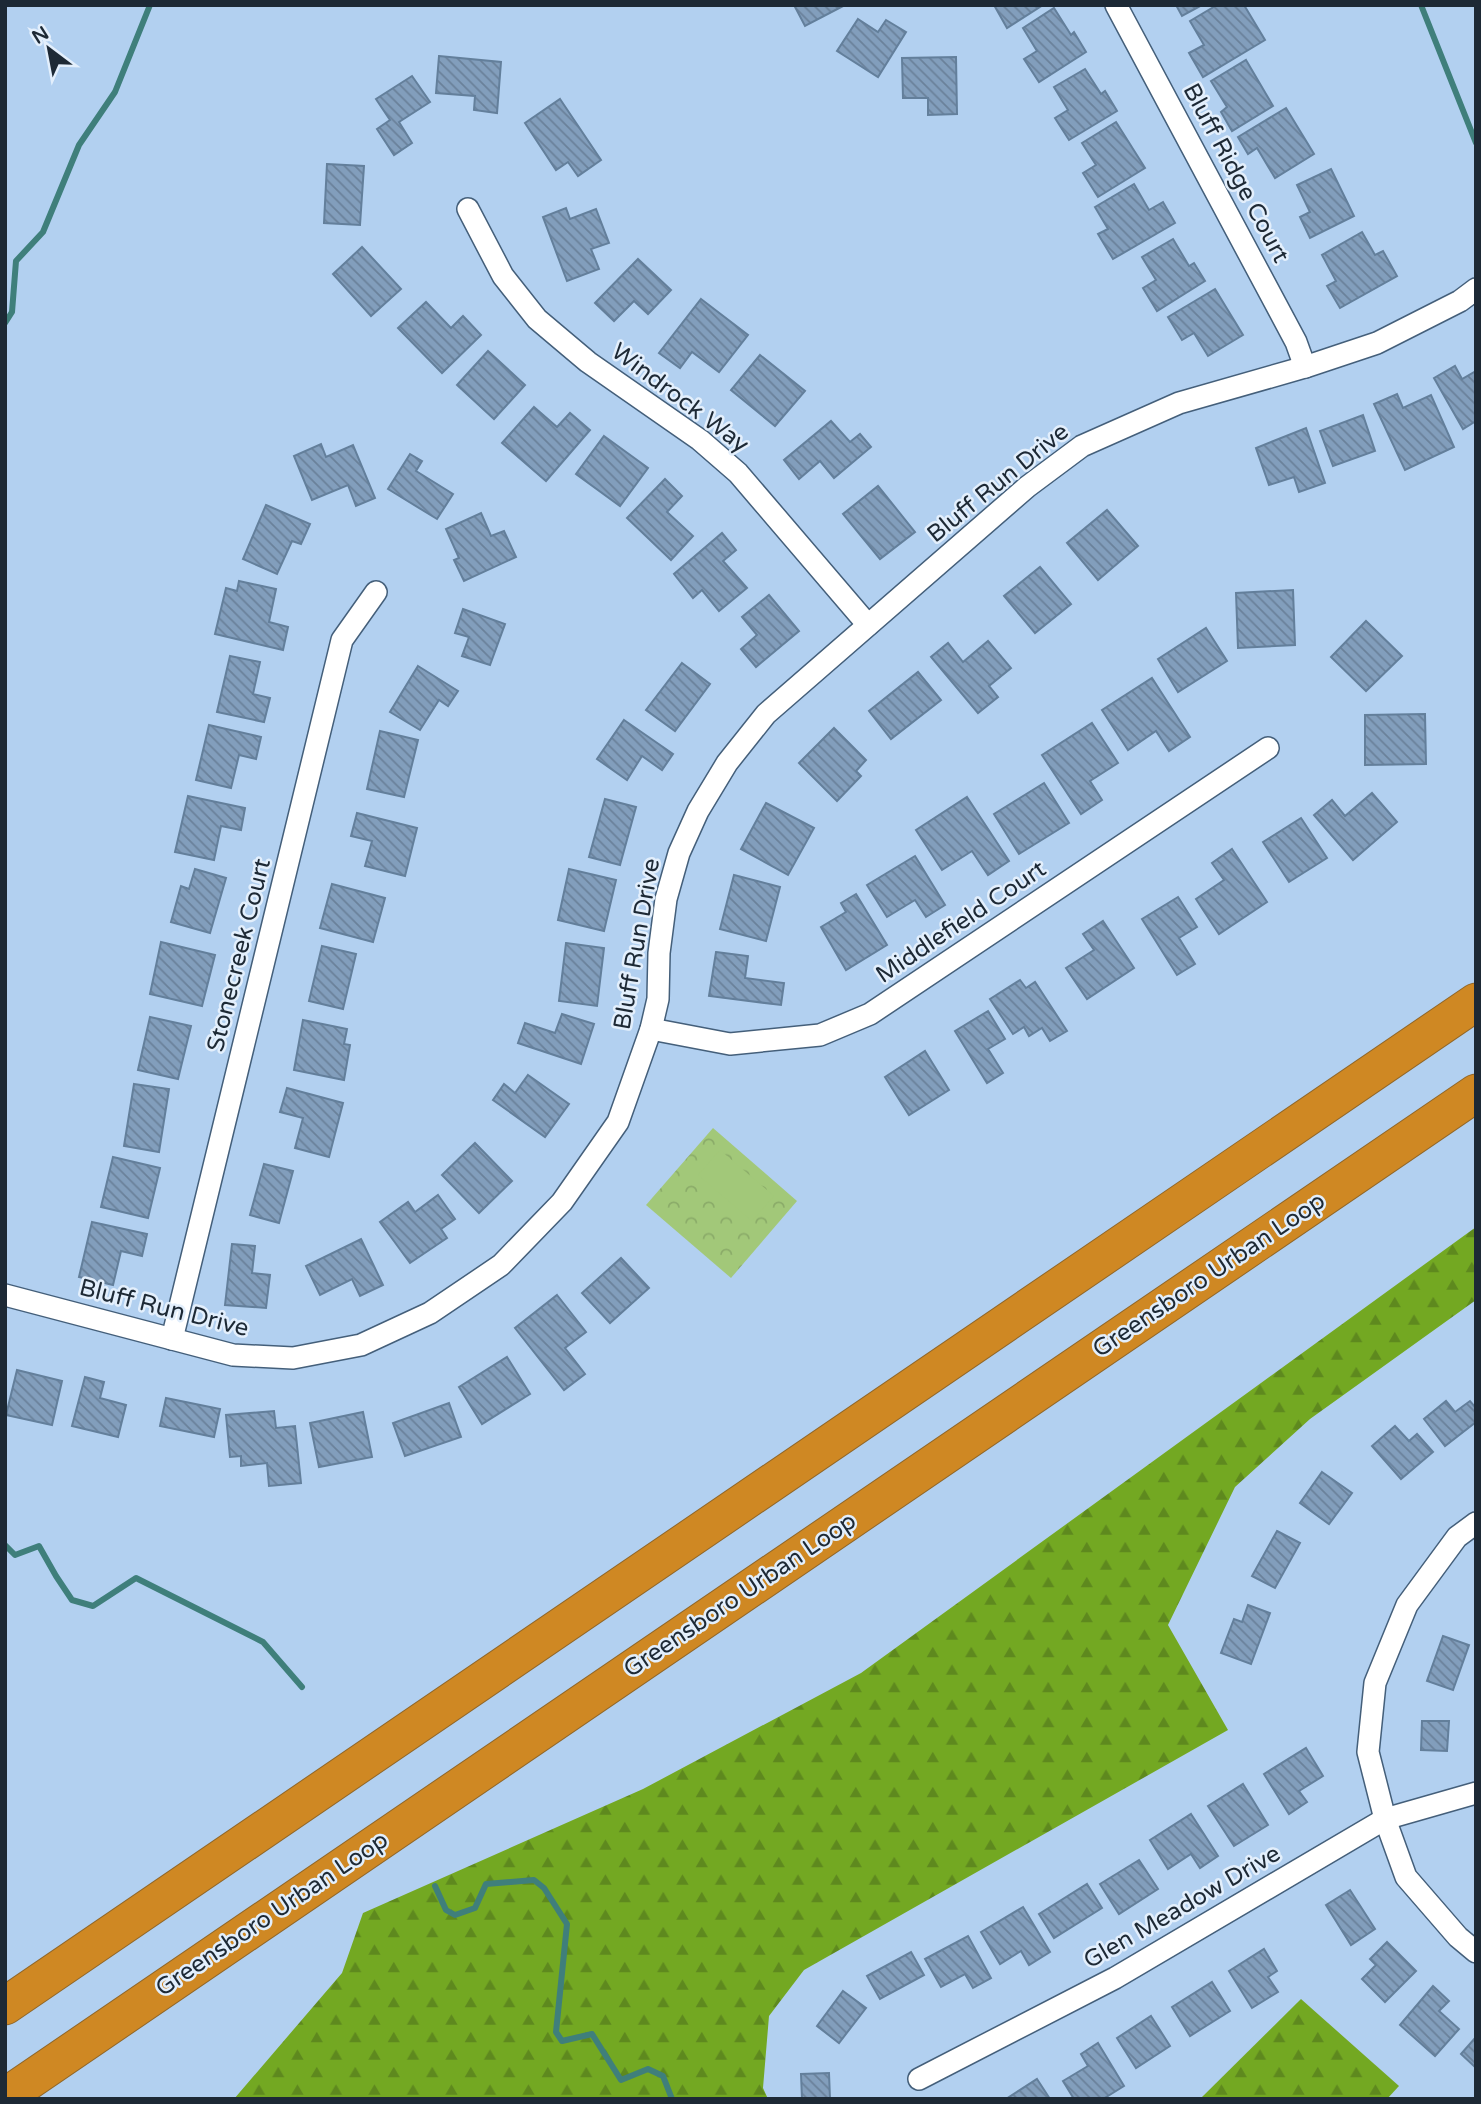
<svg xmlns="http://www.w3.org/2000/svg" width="1481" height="2104" font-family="'Varela Round',sans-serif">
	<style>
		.forest { fill: url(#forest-firs) }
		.park { fill: url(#park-crowns) }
		.pitch { fill: #a2c879 }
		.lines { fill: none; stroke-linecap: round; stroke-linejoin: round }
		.stream { stroke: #3f7f7b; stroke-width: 6 }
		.building { fill: url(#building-back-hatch); stroke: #637f9b; stroke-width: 2 }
		.street-casing { stroke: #445f7a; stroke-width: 24 }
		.highway-casing { stroke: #916729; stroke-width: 39 }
		.street { stroke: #fff; stroke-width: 21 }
		.highway { stroke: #cf8823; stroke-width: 37 }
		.labels { text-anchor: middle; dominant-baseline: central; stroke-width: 5; stroke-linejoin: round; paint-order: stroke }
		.street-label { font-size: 24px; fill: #1d2935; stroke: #e3effc }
	</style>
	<defs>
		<pattern id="forest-firs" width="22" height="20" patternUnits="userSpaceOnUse" patternTransform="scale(1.75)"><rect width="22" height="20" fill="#73a822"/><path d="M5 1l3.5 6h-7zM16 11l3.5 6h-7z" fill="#5e891e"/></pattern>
		<pattern id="park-crowns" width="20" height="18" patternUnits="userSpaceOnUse" patternTransform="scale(1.75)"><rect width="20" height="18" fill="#a2c879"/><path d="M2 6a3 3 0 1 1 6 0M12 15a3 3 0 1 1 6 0" fill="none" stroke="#8bac69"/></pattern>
		<pattern id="building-back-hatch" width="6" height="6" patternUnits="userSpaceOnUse" patternTransform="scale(1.75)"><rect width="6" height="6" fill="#829ebc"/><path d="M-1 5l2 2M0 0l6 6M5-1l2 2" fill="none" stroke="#6a819a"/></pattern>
	</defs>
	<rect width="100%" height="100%" fill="#b2d0f0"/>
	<g class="forest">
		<path d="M1476,1227V1300L1310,1419L1235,1487L1168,1625L1228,1730L804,1970L769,2016L763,2088L768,2099H234L342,1973L363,1913L643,1789L861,1673Z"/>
		<path d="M1301,1999L1399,2086L1387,2099H1200Z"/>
	</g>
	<path class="park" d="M713,1128L797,1201L731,1278L646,1205Z"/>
	<path class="pitch" d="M720,1150L774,1196L752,1221L698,1175Z"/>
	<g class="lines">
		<g class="stream">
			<path d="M1421,5L1476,143"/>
			<path d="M5,323L12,312L16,261L43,232L79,145L115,92L150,5"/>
			<path d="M5,1545L15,1555L39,1546L56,1576L72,1600L93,1606L136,1578L263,1642L302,1687"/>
			<path d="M435,1886L446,1910L455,1915L475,1908L486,1884L534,1880L544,1888L567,1924L556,2032L562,2041L592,2034L621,2080L648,2069L663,2076L672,2099"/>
		</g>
	</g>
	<g class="building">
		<path d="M794,5H845L805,26Z"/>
		<path d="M994,5H1043L1007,28Z"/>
		<path d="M1176,5H1202L1182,16Z"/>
		<path d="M1217,5H1244L1265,40L1203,77L1189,53L1204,45L1190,21Z"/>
		<path d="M1054,8L1071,35L1074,32L1086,52L1039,82L1024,59L1037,51L1023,28Z"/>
		<path d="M858,19L878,32L886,20L906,32L878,77L837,51Z"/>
		<path d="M439,56L501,62L497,113L474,110L475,96L436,93Z"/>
		<path d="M956,57L957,114L928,115V98H903L902,58Z"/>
		<path d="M1246,60L1273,106L1232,131L1221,112L1227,107L1211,81Z"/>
		<path d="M1085,69L1101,94L1105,91L1117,111L1069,140L1055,118L1068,110L1054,87Z"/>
		<path d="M412,76L430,102L399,122L412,143L394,155L377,129L390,120L376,99Z"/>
		<path d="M560,99L601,160L578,176L568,162L556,170L525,123Z"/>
		<path d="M1286,108L1314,154L1275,178L1257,148L1248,154L1238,137Z"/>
		<path d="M1116,122L1145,168L1098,197L1083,173L1096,165L1082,143Z"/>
		<path d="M327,164L364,166L360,225L324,223Z"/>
		<path d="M1331,169L1354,216L1310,238L1300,217L1310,212L1297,185Z"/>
		<path d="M1134,184L1149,210L1163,202L1175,223L1113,259L1098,234L1108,229L1095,207Z"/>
		<path d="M566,208L570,219L596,209L609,243L591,249L599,269L567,281L543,217Z"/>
		<path d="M1362,232L1375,255L1383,251L1397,276L1340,308L1327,286L1336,281L1322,255Z"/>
		<path d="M1173,239L1189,266L1194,263L1205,281L1157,311L1143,288L1156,280L1142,257Z"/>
		<path d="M362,247L401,289L371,316L333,274Z"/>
		<path d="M638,259L671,290L648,314L634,301L614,321L595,303Z"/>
		<path d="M1215,289L1243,335L1208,356L1194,333L1182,340L1168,317Z"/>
		<path d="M701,299L748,335L719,372L692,352L680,368L659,353Z"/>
		<path d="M426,302L451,328L463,316L481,335L442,373L398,328Z"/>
		<path d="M488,351L525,385L494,419L457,385Z"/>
		<path d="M760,355L805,391L775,426L731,390Z"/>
		<path d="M1455,366L1462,379L1476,371V421L1463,429L1434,378Z"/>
		<path d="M1397,394L1403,408L1431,395L1454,447L1405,470L1374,404Z"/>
		<path d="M534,407L557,427L570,413L590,430L546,481L502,443Z"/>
		<path d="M1363,415L1375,451L1333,466L1320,431Z"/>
		<path d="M831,421L850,442L860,434L871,447L834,478L820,461L799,479L784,460Z"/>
		<path d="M1306,428L1325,483L1299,492L1294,477L1269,485L1256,448Z"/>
		<path d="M604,436L648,468L620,506L576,474Z"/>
		<path d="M321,444L326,457L353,445L375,498L356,506L348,485L312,500L294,456Z"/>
		<path d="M410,454L422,461L416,471L453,494L437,519L388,489Z"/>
		<path d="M665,479L682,496L667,512L693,536L671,560L627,518Z"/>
		<path d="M878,486L915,532L880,559L843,514Z"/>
		<path d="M266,505L310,524L301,544L292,541L277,574L243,559Z"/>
		<path d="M1107,510L1138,546L1098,580L1067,543Z"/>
		<path d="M481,513L491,536L504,531L516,557L464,581L454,560L459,558L446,529Z"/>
		<path d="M722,533L736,550L723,561L747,588L719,611L702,590L693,598L674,574Z"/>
		<path d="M1040,567L1071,604L1035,633L1004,596Z"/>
		<path d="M239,581L276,589L269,622L288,627L283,650L215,634L226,588L237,591Z"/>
		<path d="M1293,590L1295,645L1238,648L1236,593Z"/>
		<path d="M769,595L799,631L756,667L741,649L757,635L742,617Z"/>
		<path d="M463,609L505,624L490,665L462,656L469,637L455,633Z"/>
		<path d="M1366,621L1402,656L1366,691L1331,657Z"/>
		<path d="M1206,628L1227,661L1178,692L1158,659Z"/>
		<path d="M988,641L1011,668L989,686L998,697L978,713L931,657L948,643L963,662Z"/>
		<path d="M230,656L260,662L253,694L270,698L264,722L217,712Z"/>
		<path d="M682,663L710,684L675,731L646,710Z"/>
		<path d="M418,666L458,691L448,706L439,700L420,730L390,712Z"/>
		<path d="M918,672L941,700L891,739L869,711Z"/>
		<path d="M1152,678L1190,737L1169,751L1156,731L1128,750L1102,710Z"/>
		<path d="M1425,714L1426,764L1365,765V715Z"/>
		<path d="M624,720L673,754L662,770L642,756L627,780L597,759Z"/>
		<path d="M1092,723L1118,763L1090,781L1102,800L1081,814L1042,755Z"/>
		<path d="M209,725L261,737L256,759L239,755L231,788L196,780Z"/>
		<path d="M834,728L866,760L856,771L861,776L837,801L799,763Z"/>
		<path d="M380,731L418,740L404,797L367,789Z"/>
		<path d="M1044,783L1069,823L1019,854L994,814Z"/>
		<path d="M1372,793L1397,822L1353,860L1314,815L1332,800L1345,816Z"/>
		<path d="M188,796L245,808L241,830L221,826L214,860L175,852Z"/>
		<path d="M967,797L1009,861L988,875L972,851L942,870L916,830Z"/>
		<path d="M605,799L636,807L620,865L589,857Z"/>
		<path d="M766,803L814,828L788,875L741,849Z"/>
		<path d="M357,813L417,828L405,876L365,866L372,841L351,836Z"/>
		<path d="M1301,818L1327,858L1289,882L1263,842Z"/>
		<path d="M1232,849L1267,902L1219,934L1196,899L1224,880L1212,863Z"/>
		<path d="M915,856L945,905L926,917L915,900L887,917L867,885Z"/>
		<path d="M195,869L226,878L210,933L171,922L181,886L189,889Z"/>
		<path d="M569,869L616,880L604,931L558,920Z"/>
		<path d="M734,875L780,887L766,941L720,929Z"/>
		<path d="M332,884L385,898L373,942L320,928Z"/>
		<path d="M856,894L887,945L846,970L821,927L846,912L841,903Z"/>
		<path d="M1178,897L1197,927L1179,938L1195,964L1177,975L1142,919Z"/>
		<path d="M1103,921L1134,968L1087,999L1066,968L1094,950L1083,934Z"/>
		<path d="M161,942L215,955L202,1006L150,994Z"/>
		<path d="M566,943L604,948L597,1006L559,1001Z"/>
		<path d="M322,946L356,954L343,1009L309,1001Z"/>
		<path d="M716,952L748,956L745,978L784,983L781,1005L709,996Z"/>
		<path d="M1020,980L1026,988L1035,982L1067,1031L1050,1041L1042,1028L1029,1036L1024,1027L1013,1034L990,999Z"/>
		<path d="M988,1011L1005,1039L988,1049L1003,1073L987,1083L955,1031Z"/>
		<path d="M562,1014L594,1024L581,1064L518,1043L525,1023L555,1033Z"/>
		<path d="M150,1017L191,1026L178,1079L138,1070Z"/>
		<path d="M303,1020L347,1029L344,1044L350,1045L344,1080L294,1070Z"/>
		<path d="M925,1051L949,1090L909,1115L885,1077Z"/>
		<path d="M528,1075L569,1104L545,1137L493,1100L504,1084L515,1093Z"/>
		<path d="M134,1084L169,1089L159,1152L124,1146Z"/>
		<path d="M287,1088L343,1103L329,1157L295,1148L303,1118L280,1112Z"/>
		<path d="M475,1143L512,1181L479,1213L442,1175Z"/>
		<path d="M113,1157L160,1168L148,1218L101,1207Z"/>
		<path d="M264,1164L293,1171L279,1223L250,1215Z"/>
		<path d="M438,1195L455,1219L441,1229L447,1238L410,1263L380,1222L408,1202L415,1212Z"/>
		<path d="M92,1222L147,1234L142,1256L121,1251L113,1285L79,1277Z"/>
		<path d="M361,1239L383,1285L360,1296L352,1279L320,1295L306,1266Z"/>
		<path d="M232,1244L255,1246L252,1273L270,1275L266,1308L225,1305Z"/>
		<path d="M621,1258L649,1288L610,1323L582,1293Z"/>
		<path d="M557,1295L586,1332L565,1348L585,1374L564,1390L515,1328Z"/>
		<path d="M507,1357L530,1394L482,1424L459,1387Z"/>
		<path d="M17,1370L62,1381L52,1425L6,1415Z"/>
		<path d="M85,1377L104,1382L100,1398L126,1405L118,1437L72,1426Z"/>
		<path d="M166,1398L220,1409L214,1437L160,1426Z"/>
		<path d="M1446,1401L1455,1412L1470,1401L1476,1408V1422L1445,1446L1424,1419Z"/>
		<path d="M449,1403L461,1437L405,1456L393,1423Z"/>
		<path d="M274,1411L276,1428L295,1426L301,1483L269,1486L267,1463L241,1466V1456L230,1457L226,1415Z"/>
		<path d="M363,1412L372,1457L319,1467L310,1423Z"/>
		<path d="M1395,1426L1409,1441L1417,1434L1433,1452L1401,1479L1372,1446Z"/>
		<path d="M1322,1472L1352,1493L1329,1524L1300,1503Z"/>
		<path d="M1277,1531L1300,1543L1275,1588L1252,1576Z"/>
		<path d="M1248,1605L1270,1613L1251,1664L1221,1653L1234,1619L1242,1622Z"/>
		<path d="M1443,1636L1469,1645L1453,1690L1427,1681Z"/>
		<path d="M1422,1721H1449L1447,1751L1421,1750Z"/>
		<path d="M1306,1748L1323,1776L1299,1791L1307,1802L1289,1814L1264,1774Z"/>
		<path d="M1243,1784L1268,1825L1234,1846L1208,1806Z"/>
		<path d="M1191,1814L1218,1856L1200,1868L1191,1854L1168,1869L1150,1840Z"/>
		<path d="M1139,1860L1158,1889L1119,1914L1100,1884Z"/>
		<path d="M1087,1884L1102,1908L1054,1938L1039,1914Z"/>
		<path d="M1350,1890L1375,1929L1351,1945L1326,1905Z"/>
		<path d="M1023,1907L1050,1952L1029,1965L1021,1951L1000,1964L981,1932Z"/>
		<path d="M968,1936L991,1978L973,1988L965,1974L941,1987L925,1959Z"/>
		<path d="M1387,1942L1416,1971L1385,2002L1362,1979L1376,1965L1370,1959Z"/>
		<path d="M1264,1949L1277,1971L1268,1977L1278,1992L1252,2008L1229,1971Z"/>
		<path d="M911,1952L924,1975L880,1999L867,1976Z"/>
		<path d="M1212,1982L1230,2011L1190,2036L1172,2007Z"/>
		<path d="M1433,1986L1449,2001L1439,2011L1459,2029L1435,2056L1400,2025Z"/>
		<path d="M843,1991L866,2008L839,2043L817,2026Z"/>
		<path d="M1151,2016L1170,2046L1136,2068L1117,2038Z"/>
		<path d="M1476,2037V2068L1461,2054Z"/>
		<path d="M1098,2043L1124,2086L1103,2099H1074L1063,2081L1088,2066L1081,2054Z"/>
		<path d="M829,2073L830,2099H802L801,2074Z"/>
		<path d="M1037,2079L1050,2099H1006Z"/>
	</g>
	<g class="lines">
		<g class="street-casing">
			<g id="street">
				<path d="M1116,5L1296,342L1305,367"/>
				<path d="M468,209L503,276L537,319L588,362L700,440L738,473L868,625"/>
				<path d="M651,1029L730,1044L820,1035L870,1014L1268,748"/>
				<path d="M5,1295L233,1355L293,1358L361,1345L430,1313L501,1265L562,1202L618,1122L651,1029L658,999L659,953L666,899L679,853L698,811L727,763L766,714L1027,487L1082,446L1179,403L1305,367L1377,343L1460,301L1476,289"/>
				<path d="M172,1339L342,640L376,592"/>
				<path d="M1476,1523L1457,1537L1407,1605L1375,1683L1368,1752L1385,1819L1406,1877L1458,1937L1476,1952"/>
				<path d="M919,2079L1115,1978L1385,1819L1476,1793"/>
			</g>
		</g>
		<g class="highway-casing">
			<g id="highway">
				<path d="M5,2006L1476,1002"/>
				<path d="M5,2097L1476,1093"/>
			</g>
		</g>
		<use href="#street" class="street"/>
		<use href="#highway" class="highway"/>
	</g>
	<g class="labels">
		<g class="street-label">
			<text transform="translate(1236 173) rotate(62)">Bluff Ridge Court</text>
			<text transform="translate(680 398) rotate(37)">Windrock Way</text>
			<text transform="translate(998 483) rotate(-39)">Bluff Run Drive</text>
			<text transform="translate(961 922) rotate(-34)">Middlefield Court</text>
			<text transform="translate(637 944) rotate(-80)">Bluff Run Drive</text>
			<text transform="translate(239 955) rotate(-76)">Stonecreek Court</text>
			<text transform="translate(1209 1275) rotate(-34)">Greensboro Urban Loop</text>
			<text transform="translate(164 1308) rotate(14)">Bluff Run Drive</text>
			<text transform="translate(740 1595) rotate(-34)">Greensboro Urban Loop</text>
			<text transform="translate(1182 1907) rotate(-30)">Glen Meadow Drive</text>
			<text transform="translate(272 1914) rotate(-34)">Greensboro Urban Loop</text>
		</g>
	</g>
	<rect width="1481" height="2104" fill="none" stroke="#1d2935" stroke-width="14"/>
	<g transform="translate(49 49) rotate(328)" stroke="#e3effc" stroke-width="5" paint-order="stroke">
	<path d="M0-5L12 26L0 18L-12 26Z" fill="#1d2935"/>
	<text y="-10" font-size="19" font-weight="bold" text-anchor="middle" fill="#1d2935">N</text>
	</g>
</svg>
